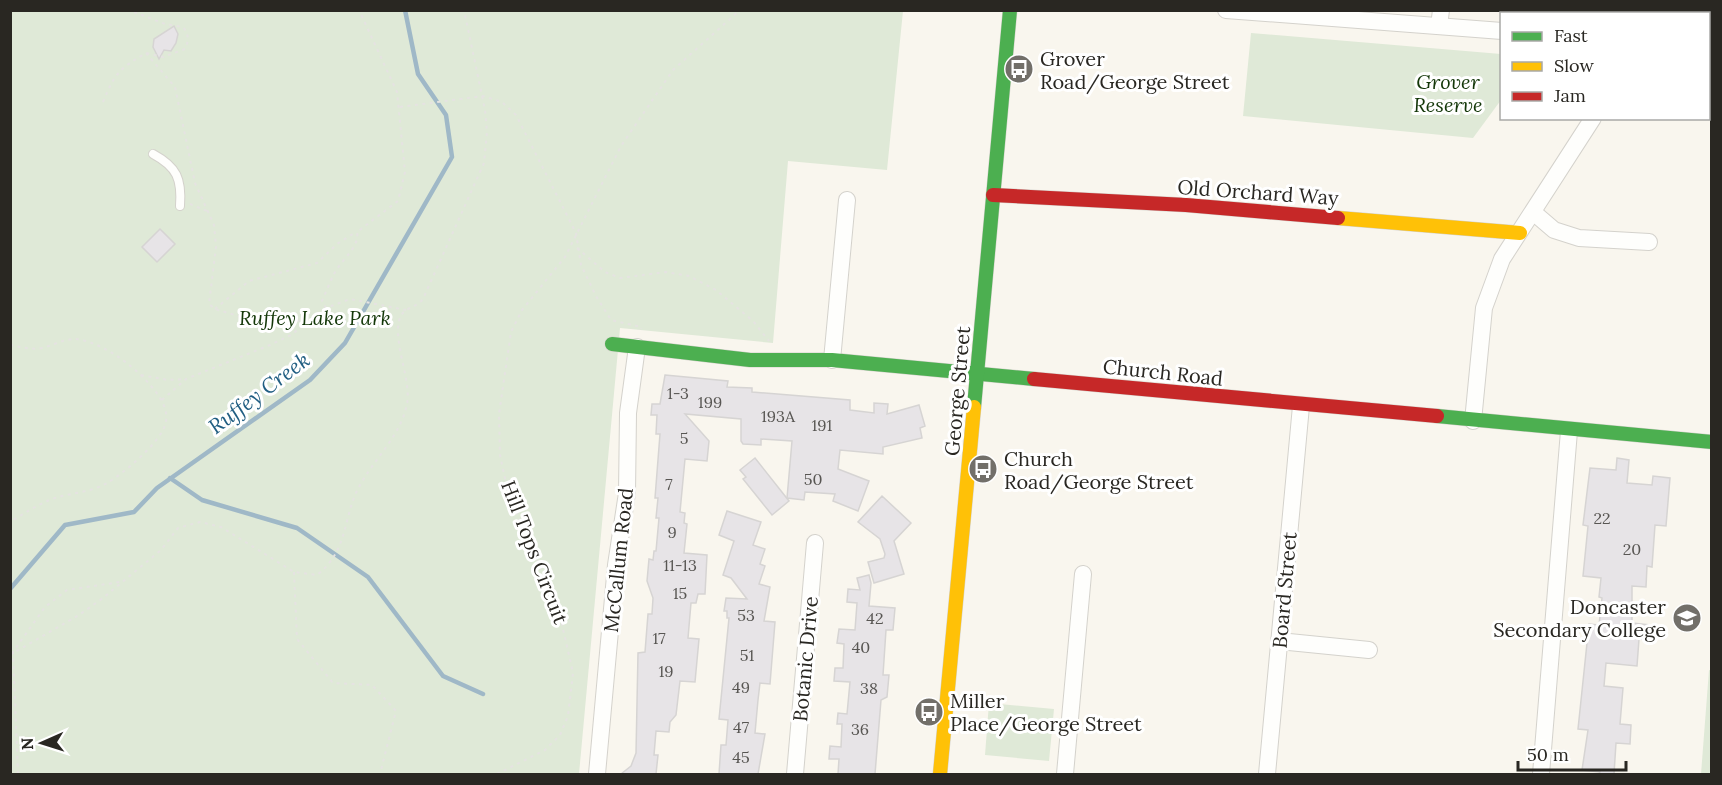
<svg xmlns="http://www.w3.org/2000/svg" width="1722" height="785" font-family="Lora,serif">
	<style>
		.green { fill: #dfe9d7 }
		.lines { fill: none; stroke-linecap: round; stroke-linejoin: round }
		.stream { stroke: #9fb8c7; stroke-width: 4.5 }
		.building { fill: #e7e4e7; stroke: #d6d4d3; stroke-width: 1.5 }
		.lane-casing { stroke: #d4d2cc; stroke-width: 10 }
		.street-casing { stroke: #d4d2cc; stroke-width: 18 }
		.fast-casing { stroke: #d4d2cc; stroke-width: 15 }
		.slow-casing { stroke: #d4d2cc; stroke-width: 15 }
		.jam-casing { stroke: #d4d2cc; stroke-width: 15 }
		.path { stroke: #e5e3e1; stroke-width: 2; stroke-dasharray: 3 4.5; stroke-linecap: butt }
		.lane { stroke: #fefefc; stroke-width: 8 }
		.street { stroke: #fefefc; stroke-width: 16 }
		.fast { stroke: #4caf50; stroke-width: 14 }
		.slow { stroke: #ffc107; stroke-width: 14 }
		.jam { stroke: #c62828; stroke-width: 14 }
		.labels { text-anchor: middle; dominant-baseline: central; stroke-width: 6; stroke-linejoin: round; paint-order: stroke }
		.number-label { font-size: 16px; fill: #585653 }
		.poi-label { font-size: 20px; fill: #292722; stroke: #fff; text-anchor: start }
		.park-label { font-size: 20px; font-style: italic; fill: #133708; stroke: #fff }
		.street-label { font-size: 20px; fill: #292722; stroke: #fff }
		.water-label { font-size: 21px; font-style: italic; fill: #215e82; stroke: #fff }
	</style>
	<rect width="100%" height="100%" fill="#f9f6ee"/>
	<g class="green">
		<path d="M10,11H903L887,170L788,161L773,343L620,328L579,774H11Z"/>
		<path d="M1251,33L1501,54V100L1473,138L1243,116Z"/>
		<path d="M1709,670L1712,671L1711,774H1701Z"/>
		<path d="M989,703L1054,709L1049,761L985,755Z"/>
	</g>
	<g class="lines">
		<g class="stream">
			<path d="M170,478L202,500L297,528L368,577L443,676L483,694"/>
			<path d="M10,589L65,525L134,512L157,488L310,380L345,343L452,157L446,115L418,74L405,10"/>
		</g>
	</g>
	<g class="building">
		<path d="M174,26L178,34L176,43L171,51L164,50L159,59L153,47L154,39Z"/>
		<path d="M160,229L175,244L157,262L142,247Z"/>
		<path d="M665,375L728,381L727,387L752,388V392L850,400V410L874,413V403L888,404L887,414L919,405L925,426L920,428L922,438L883,447V454L840,450L838,469L869,481L858,511L833,501L835,494L805,492L804,500L787,498L792,441L761,439V445L743,444L741,441V419L685,414L709,441L707,461L685,459L680,512L685,513L684,523L687,524L684,553L707,555L705,594H698L696,603H691L688,638L699,639L695,682L680,681L676,715L670,722L669,732L656,731L654,755H658L656,774H621L631,766L636,753L638,653L645,652L648,614H652L653,598L647,581L649,559L653,560L654,551H656L659,518H656L658,498H655L660,434H656L657,415H651L652,404H660Z"/>
		<path d="M755,458L789,501L772,515L743,479L746,477L740,470Z"/>
		<path d="M1617,458L1629,460L1627,483L1652,485L1653,476L1670,478L1666,526L1655,525L1652,567L1647,566L1646,587L1632,586V623L1650,625L1649,640L1639,639L1637,666L1606,663L1604,686L1623,688L1620,724L1631,725L1630,744L1616,743L1614,774H1599L1600,772L1582,770L1588,730L1578,729L1589,624L1599,625L1602,598L1599,597L1601,578L1583,576L1588,526L1583,525L1590,468L1616,470Z"/>
		<path d="M882,496L911,523L894,541L904,574L874,583L868,562L884,558L885,554L880,539L858,522Z"/>
		<path d="M727,511L761,522L753,545L765,549L760,564L765,566L759,584L770,587L764,621L775,622L770,684L760,683L758,700L755,733L765,734L758,774H719L721,745H726L728,720L719,719L729,618H727V611H724L726,598L747,599L731,578L723,575L734,541L719,535Z"/>
		<path d="M869,575L871,583L869,606L895,608L893,630H886L883,675H889L887,697L881,700L875,774H838L839,759H829L830,746L841,747L842,724H837L838,713L847,714L850,682L834,681L835,668H843L844,644L837,643L839,629L855,630L857,603L847,602L848,589L860,590L857,578Z"/>
	</g>
	<g class="lines">
		<g class="lane-casing">
			<path id="lane" d="M153,154C177,167 182,179 180,206"/>
		</g>
		<g class="street-casing">
			<g id="street">
				<path d="M1226,10L1502,31"/>
				<path d="M1647,14L1648,10"/>
				<path d="M1439,26L1441,10"/>
				<path d="M1533,212L1554,230L1579,238L1649,242"/>
				<path d="M832,360L847,200"/>
				<path d="M1473,421L1484,308L1502,259L1593,118"/>
				<path d="M1279,641L1369,650"/>
				<path d="M597,774L616,565L627,493L628,413L637,347"/>
				<path d="M795,774L815,543"/>
				<path d="M1065,774L1083,574"/>
				<path d="M1267,774L1301,406"/>
				<path d="M1541,774L1569,431"/>
			</g>
		</g>
		<g class="fast-casing">
			<g id="fast">
				<path d="M612,344L750,360H832L1034,379"/>
				<path d="M974,407L1010,10"/>
				<path d="M1437,416L1712,442"/>
			</g>
		</g>
		<g class="slow-casing">
			<g id="slow">
				<path d="M1338,218L1520,233"/>
				<path d="M940,774L974,407"/>
			</g>
		</g>
		<g class="jam-casing">
			<g id="jam">
				<path d="M993,195L1186,205L1338,218"/>
				<path d="M1034,379L1437,416"/>
			</g>
		</g>
		<g class="path">
			<path d="M146,53L175,87L195,183L214,225L216,247L209,304L215,309L261,323L311,320"/>
			<path d="M103,102C115,73 119,69 146,53L163,57L185,49C189,40 189,35 183,27L165,24L129,10"/>
			<path d="M400,107L483,96L502,102L516,115L576,233L581,265L596,296L611,320L641,327V329"/>
			<path d="M190,204L207,211"/>
			<path d="M577,248L605,272L620,278L666,272L689,276L716,290L753,321L769,341"/>
			<path d="M326,308L322,301C326,292 330,282 334,274C341,260 360,247 357,232L398,201L405,172L397,92L359,10"/>
			<path d="M215,309L249,281L317,263L337,244L356,232"/>
			<path d="M10,345C21,347 31,350 42,348C55,345 68,336 82,340C110,347 138,369 156,392C162,400 168,411 166,421C164,440 123,474 107,483C92,492 71,493 55,498C38,504 25,513 10,522"/>
			<path d="M141,375L168,380L186,379"/>
			<path d="M162,400L186,379L270,345L291,335L326,308L350,299L406,310"/>
			<path d="M294,572L297,639L333,683L372,685L396,711L380,774"/>
			<path d="M10,655L79,615L103,598L161,550L178,528L200,522L221,527L294,572L317,575C346,552 343,525 355,495C369,463 400,439 407,404C412,379 389,334 402,314C407,307 417,307 423,299L484,163L487,132L485,110L464,10"/>
			<path d="M18,774L13,652L45,607L67,590L120,582"/>
			<path d="M497,774L545,750L560,735L568,716L573,673L558,607L508,493L500,455L499,414L511,332L522,310L565,257L621,146L673,70L740,10"/>
		</g>
		<use href="#lane" class="lane"/>
		<use href="#street" class="street"/>
		<use href="#fast" class="fast"/>
		<use href="#slow" class="slow"/>
		<use href="#jam" class="jam"/>
	</g>
	<defs>
		<g id="bus-disc" transform="scale(1.5)"><circle r="9.5" fill="#726f69" stroke="#fff"/><path d="M-5-6H5V4H4V6H2V4H-2V6H-4V4H-5ZM-3.5-4V0h7V-4ZM-3.5 1.2v1.5H-2V1.2ZM2 1.2v1.5H3.5V1.2Z" fill="#fff"/></g>
		<g id="school-disc" transform="scale(1.5)"><circle r="9.5" fill="#726f69" stroke="#fff"/><path d="M0-5L7-2L0 1L-7-2ZM-4 1L0 2.5L4 1V4Q0 6-4 4Z" fill="#fff"/></g>
	</defs>
	<g fill-rule="evenodd">
		<use href="#bus-disc" x="1019" y="69"/>
		<use href="#bus-disc" x="983" y="469"/>
		<use href="#school-disc" x="1687" y="618"/>
		<use href="#bus-disc" x="929" y="712"/>
	</g>
	<g class="labels">
		<g class="number-label">
			<text x="678" y="393">1-3</text>
			<text x="710" y="402">199</text>
			<text x="778" y="416">193A</text>
			<text x="822" y="425">191</text>
			<text x="684" y="438">5</text>
			<text x="813" y="479">50</text>
			<text x="669" y="484">7</text>
			<text x="1602" y="518">22</text>
			<text x="672" y="532">9</text>
			<text x="1632" y="549">20</text>
			<text x="680" y="565">11-13</text>
			<text x="680" y="593">15</text>
			<text x="746" y="615">53</text>
			<text x="875" y="618">42</text>
			<text x="659" y="638">17</text>
			<text x="861" y="647">40</text>
			<text x="747" y="655">51</text>
			<text x="666" y="671">19</text>
			<text x="741" y="687">49</text>
			<text x="869" y="688">38</text>
			<text x="741" y="727">47</text>
			<text x="860" y="729">36</text>
			<text x="741" y="757">45</text>
		</g>
		<g class="poi-label">
			<text x="1040" y="58">Grover<tspan x="1040" dy="23">Road/George Street</tspan></text>
			<text x="1004" y="458">Church<tspan x="1004" dy="23">Road/George Street</tspan></text>
			<text x="1666" y="606" text-anchor="end">Doncaster<tspan x="1666" dy="23">Secondary College</tspan></text>
			<text x="950" y="700">Miller<tspan x="950" dy="23">Place/George Street</tspan></text>
		</g>
		<g class="park-label">
			<text x="1448" y="81">Grover<tspan x="1448" dy="23">Reserve</tspan></text>
			<text x="315" y="317">Ruffey Lake Park</text>
		</g>
		<g class="street-label">
			<text transform="translate(1258 192) rotate(4)">Old Orchard Way</text>
			<text transform="translate(1163 372) rotate(6)">Church Road</text>
			<text transform="translate(957 391) rotate(-85)">George Street</text>
			<text transform="translate(535 552) rotate(69)">Hill Tops Circuit</text>
			<text transform="translate(618 560) rotate(-84)">McCallum Road</text>
			<text transform="translate(1284 590) rotate(-85)">Board Street</text>
			<text transform="translate(805 659) rotate(-85)">Botanic Drive</text>
		</g>
		<g class="water-label">
			<text transform="translate(259 393) rotate(-37)">Ruffey Creek</text>
		</g>
	</g>
	<rect width="1722" height="785" fill="none" stroke="#292722" stroke-width="24"/>
	<rect x="1500" y="12" width="210" height="108" fill="#ffffff" stroke="#a9a9a7" stroke-width="1.5"/>
	<rect x="1512" y="32" width="30" height="9" fill="#4caf50" stroke="#a9a9a7" stroke-width="1.5"/>
	<text x="1554" y="42" font-size="18" fill="#292722">Fast</text>
	<rect x="1512" y="62" width="30" height="9" fill="#ffc107" stroke="#a9a9a7" stroke-width="1.5"/>
	<text x="1554" y="72" font-size="18" fill="#292722">Slow</text>
	<rect x="1512" y="92" width="30" height="9" fill="#c62828" stroke="#a9a9a7" stroke-width="1.5"/>
	<text x="1554" y="102" font-size="18" fill="#292722">Jam</text>
	<g transform="translate(42 743) rotate(267)" stroke="#ffffff" stroke-width="4.5" paint-order="stroke">
	<path d="M0-4.5L10 22L0 15L-10 22Z" fill="#292722"/>
	<text y="-9" font-size="16" font-weight="bold" text-anchor="middle" fill="#292722">N</text>
	</g>
	<path d="M1518 761v9h108v-9" fill="none" stroke="#292722" stroke-width="3"/>
	<text x="1527" y="761" font-size="18" fill="#292722" stroke="#ffffff" stroke-width="4.5" paint-order="stroke">50 m</text>
</svg>
